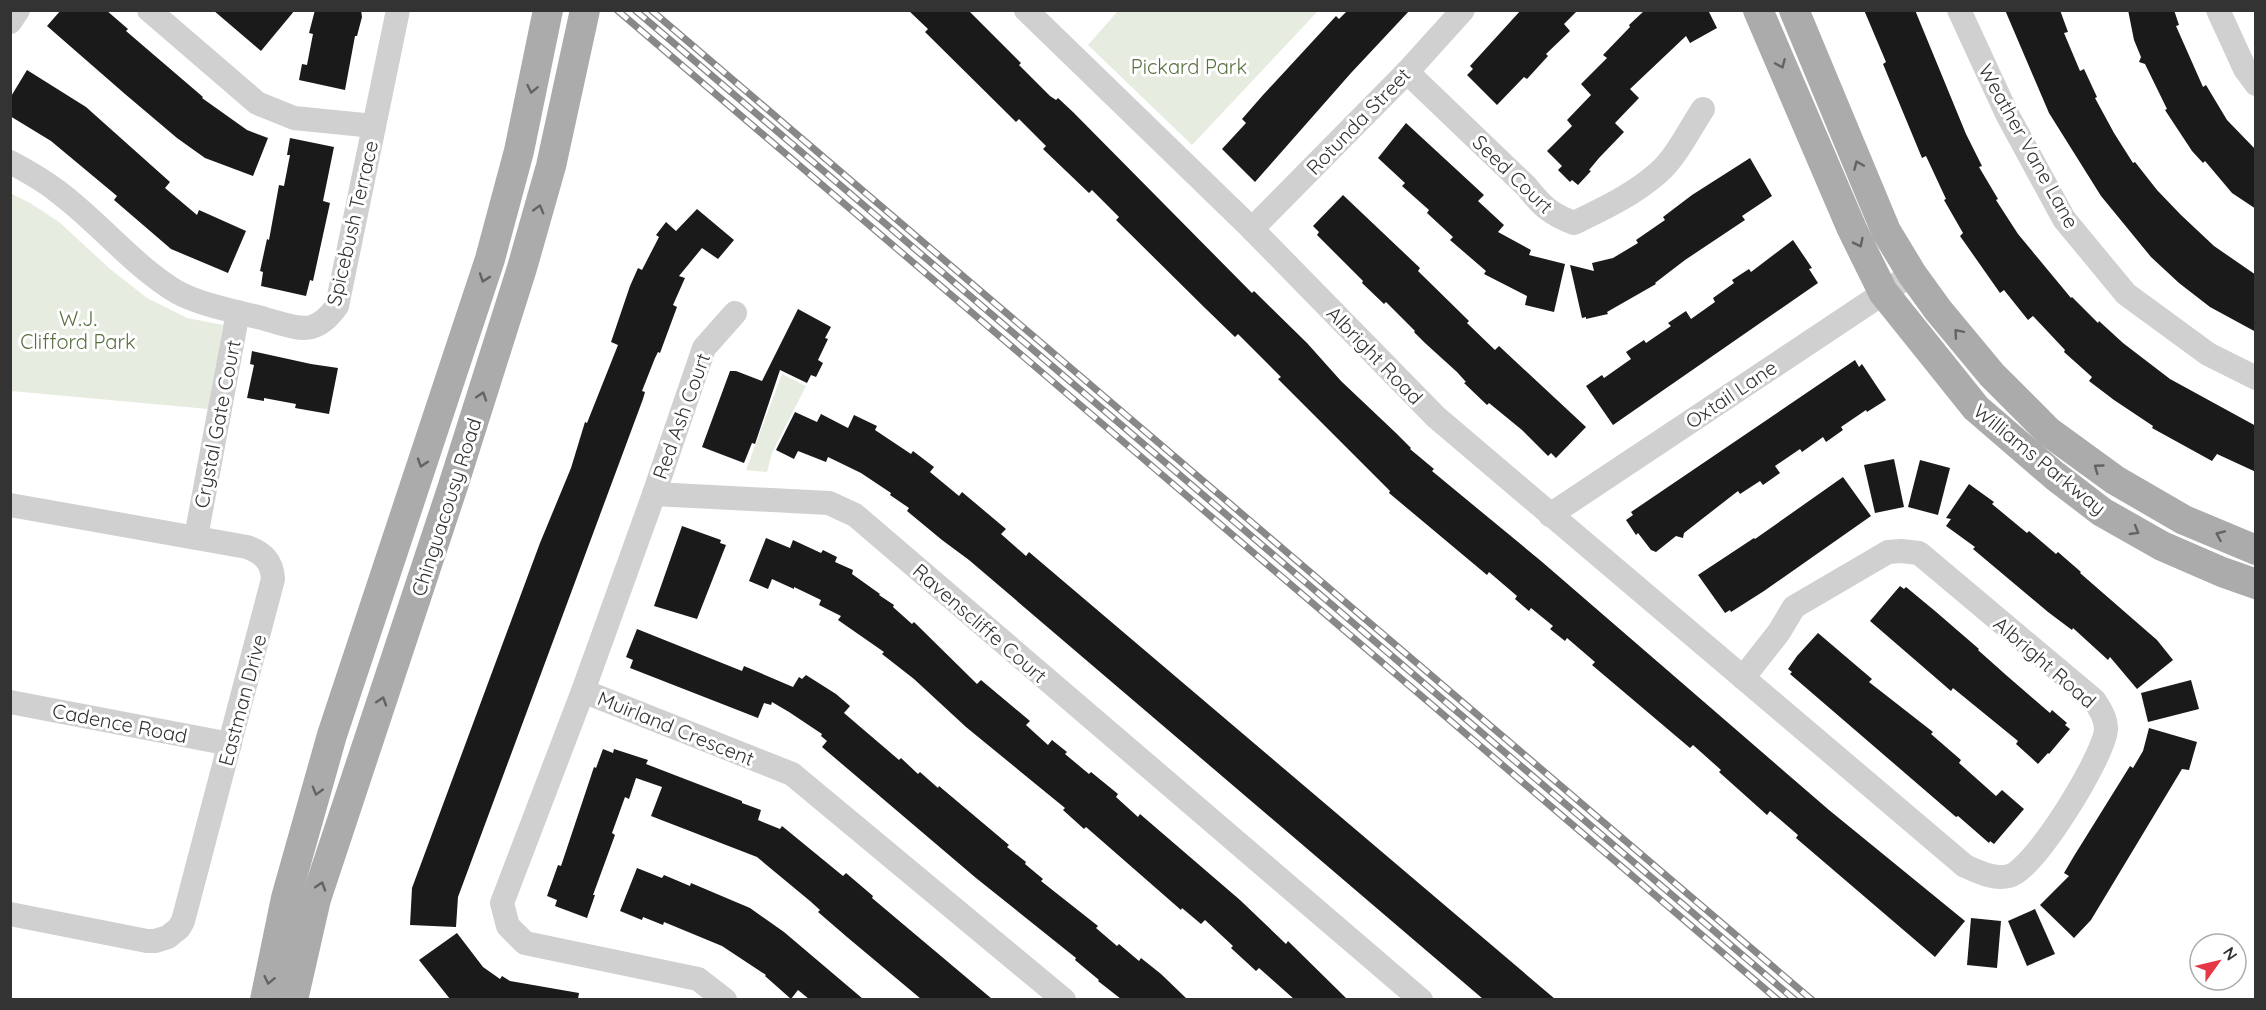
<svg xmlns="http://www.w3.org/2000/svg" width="2266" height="1010" font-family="Quicksand,sans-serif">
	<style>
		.green { fill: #e6ecdf }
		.building { fill: #1a1a1a }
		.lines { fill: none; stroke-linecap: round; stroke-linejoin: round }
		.minor { stroke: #d0d0d0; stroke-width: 24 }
		.major { stroke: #ababab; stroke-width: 30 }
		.rail-casing { stroke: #888; stroke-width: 7 }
		.rail { stroke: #fff; stroke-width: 4.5; stroke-dasharray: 14; stroke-linecap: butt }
		.oneway { stroke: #636363 }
		.labels { text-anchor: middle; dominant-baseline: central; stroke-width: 6; stroke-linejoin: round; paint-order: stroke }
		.park-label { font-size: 20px; fill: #56703f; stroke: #fff }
		.street-label { font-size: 20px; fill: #333; stroke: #fff }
	</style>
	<rect width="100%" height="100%" fill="#fff"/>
	<g class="green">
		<path d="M1118,11V10L1318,11L1192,145L1088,45Z"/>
		<path d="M10,193L30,203L59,222L110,269L147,298L187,318L223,325L208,409L11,391Z"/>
		<path d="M782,374L806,386L772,453L767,472L746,470Z"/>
	</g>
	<g class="building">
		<path d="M61,10H106L128,29L126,31L203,97L202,98L247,130L268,138L253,176L205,158L177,138L125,94L47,26Z"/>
		<path d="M213,10H295L261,51Z"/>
		<path d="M315,10H361L362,17L357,36H355L345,90L299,80L302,64L307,65L313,34L309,33Z"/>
		<path d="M908,10H968L1021,63L1019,65L1050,96L1056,100L1058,98L1073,112L1252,293L1254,291L1307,343L1341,381L1397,434L1411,448L1410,449L1434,469L1432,471L1541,561L1829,810L1965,921L1935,957L1796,838L1798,835L1770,811L1767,815L1719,772L1721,770L1693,745L1690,748L1592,665L1595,662L1567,638L1565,641L1550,629L1553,626L1531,608L1529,611L1515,599L1517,596L1489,572L1487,575L1389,493L1390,491L1278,379L1281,377L1238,334L1235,337L1206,309L1116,220L1119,217L1092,190L1089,193L1043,149L1046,146L1019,119L1016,122L925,32L928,29Z"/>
		<path d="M1348,10H1410L1351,73L1255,182L1222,149L1246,123L1242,119L1263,95L1336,16L1339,19Z"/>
		<path d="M1521,10H1578L1564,24L1570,31L1546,54L1548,56L1527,79L1524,77L1497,105L1467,75L1473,69L1470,66Z"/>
		<path d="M1645,10H1708L1717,28L1690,43L1686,36L1630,89L1639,98L1615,123L1624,132L1599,158L1589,170L1591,171L1578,185L1572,180L1570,182L1558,170L1562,166L1547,151L1572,126L1567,120L1591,95L1581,84L1607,58L1603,55L1630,27L1629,25Z"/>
		<path d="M1864,10H1915L1966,134L1982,166L1979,167L1998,199L1996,200L2018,234L2071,298L2072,297L2098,323L2099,321L2123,343L2170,379L2256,426V472L2217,454L2212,461L2152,428L2153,426L2114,400L2089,381L2092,377L2064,352L2065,350L2033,316L2028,320L2004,290L2000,293L1960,236L1963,233L1944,200L1946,199L1926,156L1922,158L1883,64L1886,62Z"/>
		<path d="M2005,10H2060L2068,32L2064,33L2080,71L2084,69L2097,97L2095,98L2114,133L2133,163L2135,162L2157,190L2181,215L2214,246L2256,275V332L2210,307L2179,283L2151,257L2101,196L2049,113Z"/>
		<path d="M2128,10H2174L2179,25L2176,26L2203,87L2206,85L2227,120L2256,150V209L2232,193L2205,161L2203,163L2192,151L2165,110L2167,109L2145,64L2139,62L2141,57L2134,40Z"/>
		<path d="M27,70L86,107L170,182L165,188L197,215L199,210L246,231L228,273L171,249L114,200L117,196L51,141L10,116V98Z"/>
		<path d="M1406,123L1484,195L1478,201L1504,225L1498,232L1531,250L1529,255L1565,264L1554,312L1525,305L1527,296L1484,274L1486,271L1450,240L1453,237L1427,213L1429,210L1402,186L1405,183L1378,158Z"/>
		<path d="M290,138L334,147L323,201L330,203L313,281L310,280L306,296L261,286L263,272L260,271L267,239L269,240L279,185L284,186L290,155H287Z"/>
		<path d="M1750,158L1772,196L1742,216L1745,220L1685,260L1655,283L1656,284L1607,312L1608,314L1586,319V317L1582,318L1570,265L1594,271L1592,263L1613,258L1638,243L1636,240L1665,220L1663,217L1692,195Z"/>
		<path d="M1343,195L1420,268L1418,271L1469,321L1467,323L1495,350L1499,346L1586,427L1556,458L1551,453L1548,456L1522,430L1489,403L1487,405L1464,383L1466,382L1457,372L1425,343L1414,332L1415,331L1386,302L1384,304L1362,283L1363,281L1317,235L1319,232L1313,226Z"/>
		<path d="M697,209L734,240L718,259L702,248L679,276L685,278L673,305L677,307L660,353L658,352L655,358L642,391L645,392L643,399L458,897L456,927L410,925L412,888L540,543L571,468L585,422L587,423L618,345L611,342L630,286L638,268L642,270L659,237L656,235L666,222L676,231Z"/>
		<path d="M1793,240L1812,268L1809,269L1818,283L1613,425L1586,386L1602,375L1604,378L1631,359L1626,352L1644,340L1646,343L1671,326L1668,323L1686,311L1691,319L1715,302L1713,298L1734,283L1732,280L1749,269L1751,272Z"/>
		<path d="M798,309L831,327L825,338L828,339L818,360L823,363L816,377L811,375L807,383L780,370L755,444L752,443L744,463L702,447L730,371H736L762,381Z"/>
		<path d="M252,351L311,364L338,368L329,414L295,408L296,404L264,398V401L247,398L254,365L250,364Z"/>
		<path d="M1855,360L1859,367L1862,364L1886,400L1867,412L1866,410L1841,427L1843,430L1826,442L1823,437L1802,452L1800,449L1775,466L1780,473L1763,485L1760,481L1740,494L1738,491L1684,533L1683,538L1676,536L1656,552L1651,550L1638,533L1636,535L1626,520L1633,515L1631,512Z"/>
		<path d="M795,412L817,422L821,414L848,428L854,415L877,426L875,430L911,454L913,451L934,467L930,472L959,496L962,492L1006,529L1001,534L1026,556L1029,552L1555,999H1483L969,560L942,540L907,511L909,508L890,495L891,493L861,473L828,457L826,462L798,451L794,459L776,450Z"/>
		<path d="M1894,459L1904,507L1875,513L1864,465Z"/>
		<path d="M1920,460L1950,468L1938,515L1908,507Z"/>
		<path d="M1843,477L1871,516L1764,591L1731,612L1730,610L1725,613L1698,575L1754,538L1755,539Z"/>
		<path d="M1969,484L1994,502L1992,504L2027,533L2029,531L2056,554L2058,552L2081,572L2080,573L2157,640L2173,660L2137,689L2110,657L2108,660L2073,628L2072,630L2048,612L1973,549L1975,547L1946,526L1951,519L1946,518Z"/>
		<path d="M682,526L721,540L720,543L726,545L697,619L654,606Z"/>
		<path d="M766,538L790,548L793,540L821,553L823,550L837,557L835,562L853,570L852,574L880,594L879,595L894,605L893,607L912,624L914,622L977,684L981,680L1030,721L1026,725L1048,745L1052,740L1067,752L1065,754L1089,774L1091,772L1118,794L1116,797L1138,817L1140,814L1240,900L1286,944L1288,941L1347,999H1294L1259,968L1256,971L1231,948L1233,946L1205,920L1201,924L1182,908L1181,910L1086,827L1084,829L1063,810L1065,808L966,727L914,679L882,654L884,652L838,620L841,616L819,605L821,600L794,587V589L772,579L768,589L749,581Z"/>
		<path d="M1900,586L1904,589L1906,587L1935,611L1979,649L1978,650L2006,675L2050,713L2052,710L2067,723L2065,725L2070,729L2049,754L2048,753L2038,764L2016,744L2018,741L1953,688L1951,691L1870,621Z"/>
		<path d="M637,629L742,671L744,666L793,687L799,677L802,679L806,675L836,694L850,706L844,713L899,760L901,758L918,774L920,772L938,788L939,786L1009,845L1007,847L1026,862L1025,864L1043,879L1041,881L1098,926L1096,928L1117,946L1119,944L1139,961L1141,958L1161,974L1187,999H1121L1098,981L1099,980L1075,960L1076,958L976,878L822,747L827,741L821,736L822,734L789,712L772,702L771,705L764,703L758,718L630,668L633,660L626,657Z"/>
		<path d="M1818,633L1872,679L1869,682L1933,732L1931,734L1961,760L1959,763L1996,796L2002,790L2024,809L1994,844L1990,841L1989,843L1958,816L1956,817L1790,674L1792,672L1788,669L1797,656Z"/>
		<path d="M2191,680L2199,709L2148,722L2141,693Z"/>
		<path d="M2149,728L2197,742L2189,770L2182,769L2091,920L2074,938L2040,905L2069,876L2064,873L2074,856L2130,766L2133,768L2143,751Z"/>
		<path d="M603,749L613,753L614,749L648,760L646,764L742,801V803L761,810L758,820L780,829L782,826L843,876L846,873L873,896L872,898L992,999H921L847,937L818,912L820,910L810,901L757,857L651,816L662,787L636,778L629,799L625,797L612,833L615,835L593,895H595L587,918L555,906L557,900L547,896L558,865L561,866L594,767L596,768Z"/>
		<path d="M637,868L662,878L664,875L690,886L691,883L750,908L784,932L863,999H809L798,990L791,999L765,976L766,975L722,946L664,922L663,925L643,917L642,920L620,911Z"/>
		<path d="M2035,909L2055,954L2027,966L2008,921Z"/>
		<path d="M1971,918L2001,921L1997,968L1967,965Z"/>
		<path d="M457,933L483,967L500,979L502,976L510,981L579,993L578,999H450L419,960Z"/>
	</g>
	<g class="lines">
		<g class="minor">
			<path d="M149,10L257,103L294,118L374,126"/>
			<path d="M1026,10L1252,229L1436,417L1965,866C1979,872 1994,880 2009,876C2034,871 2105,755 2106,729C2106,718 2100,709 2094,700L1919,553L1901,551L1888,552L1794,607L1779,632L1743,678"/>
			<path d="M1959,10L2007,114L2064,219L2126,294L2208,354L2256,378"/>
			<path d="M2218,10L2245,69L2256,84"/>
			<path d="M10,22L18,10"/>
			<path d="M1407,72L1526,186C1542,206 1550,214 1574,223C1603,209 1633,195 1658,173C1677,156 1689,130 1703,109"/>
			<path d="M10,162C27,171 43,180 57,191C99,222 132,265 177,292C200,305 239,312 265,319C299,328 314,338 337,306L398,10"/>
			<path d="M1252,229L1407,72L1463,10"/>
			<path d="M654,494L704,348L735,313"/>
			<path d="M10,505L247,547C263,553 272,561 273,579L183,921L179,928L168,937L155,941H147L10,914"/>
			<path d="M1550,515L1912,274"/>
			<path d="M196,537L238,312"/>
			<path d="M583,691L654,494L829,503L855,515L1421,1000"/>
			<path d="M10,702L230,744"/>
			<path d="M725,1000L698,979L525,943L508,926L502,903L583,691L792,774L1064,1000"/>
		</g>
		<g class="major">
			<path d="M1758,10L1852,229L1883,292L1976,408L2055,476L2102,512L2162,546L2222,572L2256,584"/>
			<path d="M1794,10L1886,231L1912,274L1938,310L1992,375L2049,432L2115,480L2184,520L2256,550"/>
			<path d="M265,1000L286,898L332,735L490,259L519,151L548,10"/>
			<path d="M293,1000L316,899L453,486L522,268L551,166L585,10"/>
		</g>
		<g class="rail-casing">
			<g id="rail">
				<path d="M617,10L1778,1000"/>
				<path d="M635,10L1795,1000"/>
				<path d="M651,10L1812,1000"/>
			</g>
		</g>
		<use href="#rail" class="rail"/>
	</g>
	<defs><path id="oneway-chevron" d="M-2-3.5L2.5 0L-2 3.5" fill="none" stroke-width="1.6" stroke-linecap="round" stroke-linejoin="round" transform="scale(1.5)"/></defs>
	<g class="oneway">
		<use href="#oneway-chevron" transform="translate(1781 64) rotate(67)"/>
		<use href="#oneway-chevron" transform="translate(532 89) rotate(102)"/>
		<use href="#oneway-chevron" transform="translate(1858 165) rotate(-113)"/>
		<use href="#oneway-chevron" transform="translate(539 209) rotate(-74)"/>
		<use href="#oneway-chevron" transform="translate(1859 243) rotate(64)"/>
		<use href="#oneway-chevron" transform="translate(484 278) rotate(109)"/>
		<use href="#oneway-chevron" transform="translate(1958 333) rotate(-130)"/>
		<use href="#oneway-chevron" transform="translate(482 396) rotate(-72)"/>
		<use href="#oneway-chevron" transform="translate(422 463) rotate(108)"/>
		<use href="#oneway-chevron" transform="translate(2098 468) rotate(-144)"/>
		<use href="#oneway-chevron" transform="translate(2135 531) rotate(30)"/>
		<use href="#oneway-chevron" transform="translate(2220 535) rotate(-156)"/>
		<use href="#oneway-chevron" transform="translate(382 701) rotate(-72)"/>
		<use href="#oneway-chevron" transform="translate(317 791) rotate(106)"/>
		<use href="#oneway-chevron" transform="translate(321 886) rotate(-72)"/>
		<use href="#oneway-chevron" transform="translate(269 980) rotate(102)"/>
	</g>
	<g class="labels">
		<g class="park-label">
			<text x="1189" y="66">Pickard Park</text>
			<text x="78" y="318">W.J.<tspan x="78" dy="23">Clifford Park</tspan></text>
		</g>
		<g class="street-label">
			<text transform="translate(1358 121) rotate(-46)">Rotunda Street</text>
			<text transform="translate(2029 146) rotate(61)">Weather Vane Lane</text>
			<text transform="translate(1513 174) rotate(44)">Seed Court</text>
			<text transform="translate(352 223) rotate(-77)">Spicebush Terrace</text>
			<text transform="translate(1375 355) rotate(46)">Albright Road</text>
			<text transform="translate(1731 394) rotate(-34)">Oxtail Lane</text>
			<text transform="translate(681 416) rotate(-70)">Red Ash Court</text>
			<text transform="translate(217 424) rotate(-79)">Crystal Gate Court</text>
			<text transform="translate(2040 459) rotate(39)">Williams Parkway</text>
			<text transform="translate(446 507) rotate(-72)">Chinguacousy Road</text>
			<text transform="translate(980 623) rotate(41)">Ravenscliffe Court</text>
			<text transform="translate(2045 662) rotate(41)">Albright Road</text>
			<text transform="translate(242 700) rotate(-75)">Eastman Drive</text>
			<text transform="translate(120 723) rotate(11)">Cadence Road</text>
			<text transform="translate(676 728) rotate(22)">Muirland Crescent</text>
		</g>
	</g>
	<rect width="2266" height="1010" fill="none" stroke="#333333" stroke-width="24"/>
	<g transform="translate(2218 962) rotate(56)"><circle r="28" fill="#ffffff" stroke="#adadad" stroke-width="1.5"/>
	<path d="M0-4.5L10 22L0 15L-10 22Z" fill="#e63946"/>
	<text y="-9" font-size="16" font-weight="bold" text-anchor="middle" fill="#333333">N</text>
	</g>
</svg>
